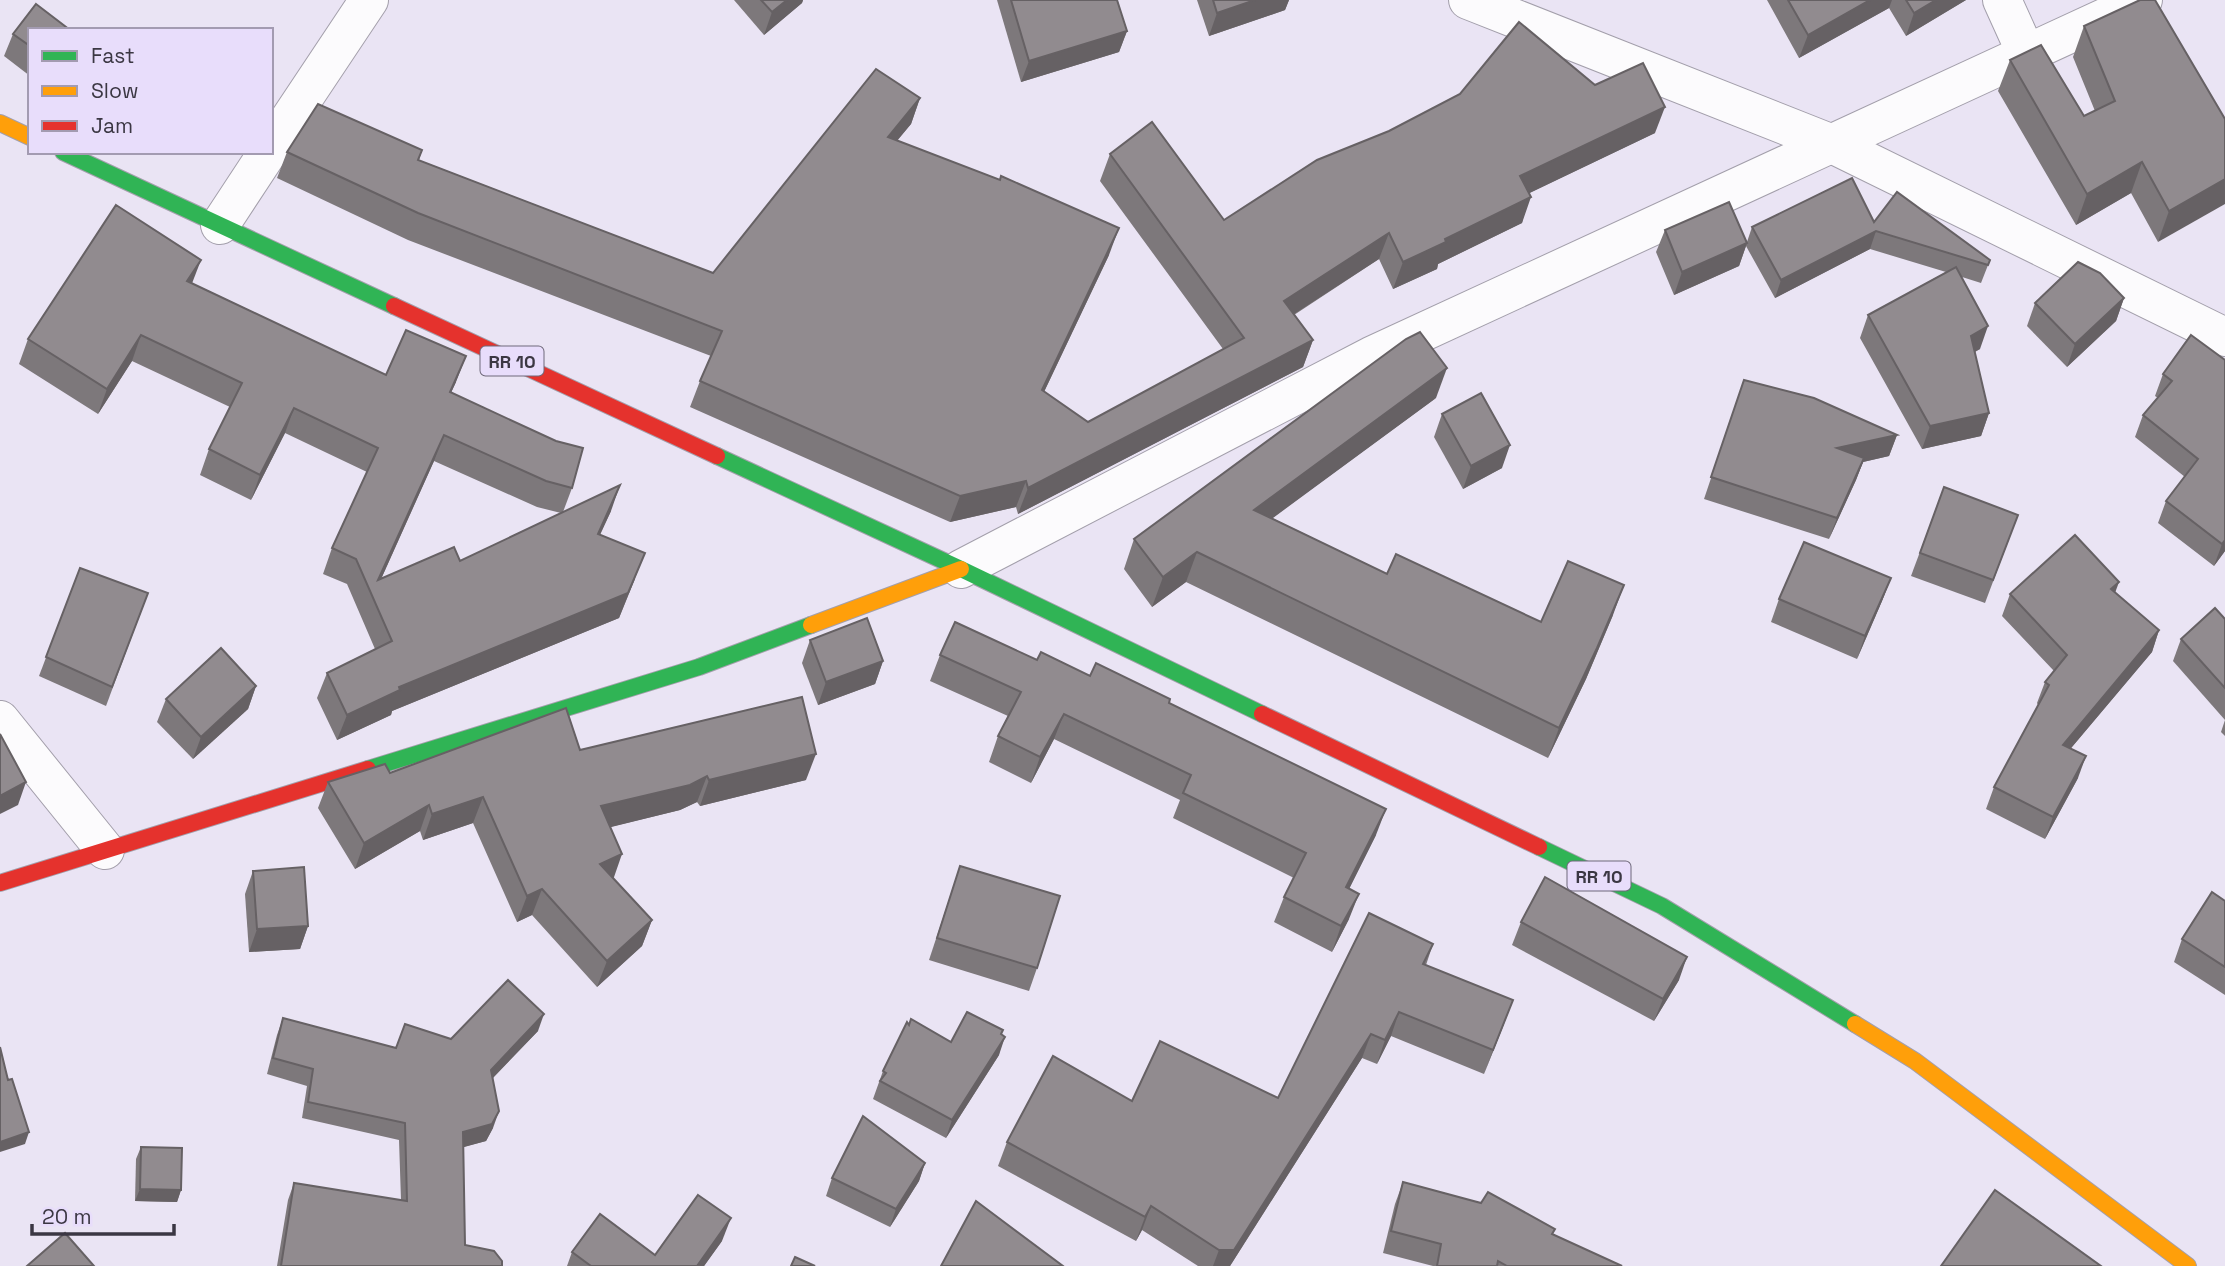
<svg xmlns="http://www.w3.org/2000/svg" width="2225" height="1266" font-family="'Space Grotesk',sans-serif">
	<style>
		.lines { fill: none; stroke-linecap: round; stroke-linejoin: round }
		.street-casing { stroke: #a39fab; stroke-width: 40 }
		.fast-casing { stroke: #a39fab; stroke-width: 18 }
		.slow-casing { stroke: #a39fab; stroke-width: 18 }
		.jam-casing { stroke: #a39fab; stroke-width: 18 }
		.street { stroke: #fcfbfd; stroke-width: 38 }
		.fast { stroke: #30b455; stroke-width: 16 }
		.slow { stroke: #ff9f0a; stroke-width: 16 }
		.jam { stroke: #e5322d; stroke-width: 16 }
		.wall { fill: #7d787b; fill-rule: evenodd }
		.shaded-wall { fill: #666164 }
		.building { fill: #918b8f; stroke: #666164; stroke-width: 2 }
		.labels { text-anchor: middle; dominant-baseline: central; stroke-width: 7; stroke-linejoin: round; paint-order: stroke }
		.shield { fill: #e8ddfb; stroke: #6f697a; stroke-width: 2 }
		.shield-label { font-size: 18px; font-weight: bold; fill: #3b3743 }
	</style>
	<rect width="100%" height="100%" fill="#eae4f4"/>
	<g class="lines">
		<g class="street-casing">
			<g id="street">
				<path d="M1468,0L1830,143L2225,337"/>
				<path d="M2002,0L2026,53"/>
				<path d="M271,147L369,0"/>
				<path d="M220,225L268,152"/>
				<path d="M961,569L1371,356L2143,0"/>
				<path d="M0,720L105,850"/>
			</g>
		</g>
		<g class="fast-casing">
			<g id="fast">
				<path d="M63,152L394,306"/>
				<path d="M717,456L961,569L1262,714"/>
				<path d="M368,769L699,667L811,625"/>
				<path d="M1539,847L1662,906L1855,1024"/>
			</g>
		</g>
		<g class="slow-casing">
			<g id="slow">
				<path d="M0,123L30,137"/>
				<path d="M811,625L961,569"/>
				<path d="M1855,1024L1915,1061L2188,1266"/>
			</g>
		</g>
		<g class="jam-casing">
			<g id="jam">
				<path d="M394,306L717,456"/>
				<path d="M1262,714L1539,847"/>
				<path d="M0,883L368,769"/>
			</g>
		</g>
		<use href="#street" class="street"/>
		<use href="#fast" class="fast"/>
		<use href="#slow" class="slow"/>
		<use href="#jam" class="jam"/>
	</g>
	<g class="wall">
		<path d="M734,0H803L802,3L764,35Z"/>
		<path d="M997,0H1117L1127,31L1119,52L1021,82Z"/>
		<path d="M1197,0H1289L1285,10L1209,36Z"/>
		<path d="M1767,0H1966L1906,36L1889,8L1799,58Z"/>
		<path d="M2084,26L2225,119L2158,242L2131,193L2076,225L1998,91L2010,60L2084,116L2095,111L2073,57Z"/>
		<path d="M30,30V76L4,56L13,34Z"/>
		<path d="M1595,85L1655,133L1529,193L1522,223L1438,264L1437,269L1393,289L1379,259L1294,315L1313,340L1303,367L1018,514L1016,507L950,522L690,407L700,381L711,356L408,240L277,178L287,152L422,150L419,160L713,273L920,98L911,124L897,141L1109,255L1044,392L1088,422L1223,349L1100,181L1110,154L1224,220Z"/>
		<path d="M1874,222L1990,260L1981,283L1962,277L1980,349L1975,352L1989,413L1981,436L1922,449L1860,338L1868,315L1946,272L1870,249L1775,298L1746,246L1739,266L1674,295L1656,252L1665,230L1747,242L1752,227Z"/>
		<path d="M192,283L386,375L456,382L451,392L572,488L563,512L611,511L600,534L635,579L619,618L392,711L391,715L337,740L317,698L327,673L375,649L347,584L323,574L332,548L367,472L285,433L251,500L200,475L209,449L230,407L132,361L98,414L19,364L28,339ZM434,461L537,507L561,513L460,561L381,579Z"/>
		<path d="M2124,298L2116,321L2067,367L2027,326L2035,303Z"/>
		<path d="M2225,360V551L2214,566L2158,523L2166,501L2185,477L2135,437L2143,415L2158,398L2155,396L2163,374Z"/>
		<path d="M1744,380L1897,435L1889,456L1863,462L1856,480L1829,539L1704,499Z"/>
		<path d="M1436,398L1272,518L1387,574L1541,622L1613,615L1586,679L1548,758L1186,582L1152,607L1124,569L1134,539Z"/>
		<path d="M1442,414L1502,468L1463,489L1434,437Z"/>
		<path d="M1944,487L2018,515L1985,603L1911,576Z"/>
		<path d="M80,568L148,593L106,706L39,676Z"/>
		<path d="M1891,578L1882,601L1857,659L1771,622L1779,599Z"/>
		<path d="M2115,593L2159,630L2152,652L2071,748L2078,778L2045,839L1986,809L1994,787L2038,705L2037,703L2045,682L2054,671L2002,616L2010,594Z"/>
		<path d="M2225,619V720L2173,661L2181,639Z"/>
		<path d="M810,640L883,661L875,684L818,705L802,663Z"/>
		<path d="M940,655L1037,660L1090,676L1169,703L1376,835L1349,889V919L1332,952L1274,922L1284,897L1294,878L1173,818L1180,800L1054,739L1031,783L989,762L998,736L1008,716L930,681Z"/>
		<path d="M256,686L248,709L193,759L157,722L166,699Z"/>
		<path d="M2225,720V736L2221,732Z"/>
		<path d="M580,750L806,780L700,806L697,802L680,810L610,827L613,878L652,920L642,946L597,987L532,915L517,922L473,823L423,840L420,831L355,869L318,808L328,782L390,773Z"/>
		<path d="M960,866L1037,968L1029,991L929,960Z"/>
		<path d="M253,871L308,926L300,949L249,952L245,894Z"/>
		<path d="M2225,901V995L2174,962L2182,939Z"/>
		<path d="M1521,922L1679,980L1654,1021L1512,945Z"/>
		<path d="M1433,944L1426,965L1504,1024L1484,1074L1391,1036L1377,1064L1362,1058L1230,1266H1198L1142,1230L1136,1241L998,1166L1007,1142L1132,1101L1278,1098Z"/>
		<path d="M283,1018L396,1048L451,1039L538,1031L492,1079L493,1128L486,1141L463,1147L465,1245L502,1266H277L288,1200L294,1183L401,1200L399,1140L302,1118L307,1086L267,1074L277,1035Z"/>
		<path d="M909,1025L951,1042L1001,1034L999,1055L946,1138L873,1099L883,1071Z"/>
		<path d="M141,1147L181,1190L177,1202L135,1201L136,1159Z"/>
		<path d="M925,1163L919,1181L890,1227L826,1196L832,1178Z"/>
		<path d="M1403,1182L1553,1235L1622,1266H1433L1383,1253L1395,1204Z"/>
		<path d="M722,1241L704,1266H567L572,1252L655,1255Z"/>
	</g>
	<g class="shaded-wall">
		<path d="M787,0H803L802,3L764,35L772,12Z"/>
		<path d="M1255,0H1289L1285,10L1209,36L1217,13Z"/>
		<path d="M1870,0H1892L1889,8L1799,58L1808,35Z"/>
		<path d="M1936,0H1966L1906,36L1914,13Z"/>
		<path d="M1127,31L1119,52L1021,82L1029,61Z"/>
		<path d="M920,98L911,124L878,163L888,137Z"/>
		<path d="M1665,107L1655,133L1511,202L1520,176Z"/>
		<path d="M2142,162L2131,193L2076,225L2087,194Z"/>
		<path d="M2225,179V204L2158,242L2169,211Z"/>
		<path d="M1531,197L1522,223L1438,264L1437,269L1393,289L1403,262L1445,239Z"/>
		<path d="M1119,228L1109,255L1032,417L1042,390Z"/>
		<path d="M1876,231L1870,249L1775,298L1781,280Z"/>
		<path d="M1389,233L1379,259L1274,327L1284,301Z"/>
		<path d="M1747,243L1739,266L1674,295L1682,272Z"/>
		<path d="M201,260L191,286L187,281Z"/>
		<path d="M2124,298L2116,321L2067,367L2075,344Z"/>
		<path d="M1988,326L1980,349L1962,358L1971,336Z"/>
		<path d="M141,335L132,361L98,414L107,389Z"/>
		<path d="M1313,340L1303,367L1018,514L1028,488Z"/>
		<path d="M466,356L456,382L440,417L450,392Z"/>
		<path d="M1447,368L1436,398L1243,540L1254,510Z"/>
		<path d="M294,408L285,433L251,500L260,475Z"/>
		<path d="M1989,413L1981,436L1922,449L1930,426Z"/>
		<path d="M444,435L434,461L373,597L378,580Z"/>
		<path d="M1897,435L1889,456L1863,462L1856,480L1829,539L1837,518V448Z"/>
		<path d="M1510,445L1502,468L1463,489L1471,466Z"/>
		<path d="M1026,481L1016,507L950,522L960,496Z"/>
		<path d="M620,485L611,511L589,559L598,534Z"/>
		<path d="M2225,540V551L2214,566L2222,544Z"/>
		<path d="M1197,552L1186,582L1152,607L1163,577Z"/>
		<path d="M645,553L619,618L392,711L391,715L337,740L347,715Z"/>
		<path d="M1891,578L1882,601L1857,659L1865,636Z"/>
		<path d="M2119,582L2111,604V589Z"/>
		<path d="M1624,585L1613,615L1586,679L1548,758L1559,728Z"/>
		<path d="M2159,630L2152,652L2056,766L2063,745Z"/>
		<path d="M883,661L875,684L818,705L826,682Z"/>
		<path d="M256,686L248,709L193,759L201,737Z"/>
		<path d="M1064,714L1054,739L1031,783L1040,757Z"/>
		<path d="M816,754L806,780L700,806L709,780Z"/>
		<path d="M2086,756L2078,778L2045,839L2053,817Z"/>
		<path d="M707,776L697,802L680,810L591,832L601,806Z"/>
		<path d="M26,782L18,805L0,814V796Z"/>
		<path d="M483,797L473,823L423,840L432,814Z"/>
		<path d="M429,805L420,831L355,869L364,843Z"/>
		<path d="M1386,809L1376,835L1337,913L1346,887Z"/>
		<path d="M622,854L613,880L600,864Z"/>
		<path d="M542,889L532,915L517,922L527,896Z"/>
		<path d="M1359,894L1349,919L1332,952L1341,926Z"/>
		<path d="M652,920L642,946L597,987L607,961Z"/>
		<path d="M308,926L300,949L249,952L257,929Z"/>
		<path d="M1687,957L1679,980L1654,1021L1663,999Z"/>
		<path d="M1513,1000L1504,1024L1484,1074L1493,1050Z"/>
		<path d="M1399,1012L1391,1036L1377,1064L1385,1040Z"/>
		<path d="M544,1014L538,1031L484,1087L491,1070Z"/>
		<path d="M1371,1034L1362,1058L1230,1266H1213L1219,1250Z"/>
		<path d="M1005,1037L999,1055L946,1138L952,1120Z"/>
		<path d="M499,1111L493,1128L486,1141L457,1149L463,1132Z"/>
		<path d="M29,1132L25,1144L0,1152V1142Z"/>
		<path d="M925,1163L919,1181L890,1227L896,1209Z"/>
		<path d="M140,1189L181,1190L177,1202L135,1201Z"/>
		<path d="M1151,1206L1142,1230L1136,1241L1145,1217Z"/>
		<path d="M731,1218L722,1241L704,1266H697Z"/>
	</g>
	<g class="building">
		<path d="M761,0H787L772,12Z"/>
		<path d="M1011,0H1117L1127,31L1029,61Z"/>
		<path d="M1213,0H1255L1217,13Z"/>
		<path d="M1788,0H1870L1808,35Z"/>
		<path d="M1906,0H1936L1914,13Z"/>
		<path d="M2140,0H2155L2225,119V179L2169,211L2142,162L2087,194L2010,60L2041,45L2084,116L2115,101L2084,26Z"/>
		<path d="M36,4L70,30H30V46L13,34Z"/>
		<path d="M1519,22L1595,85L1643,63L1665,107L1520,176L1531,197L1445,239L1446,242L1403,262L1389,233L1284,301L1313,340L1028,488L1026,481L960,496L700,381L722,331L418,213L287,152L318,104L422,150L418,160L713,273L876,69L920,98L888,137L1000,180L1001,176L1119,228L1042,390L1088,422L1244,338L1110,154L1152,122L1224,220L1317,160L1389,131L1460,94Z"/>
		<path d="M1852,178L1874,222L1897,192L1990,260L1988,265L1876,231L1781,280L1752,227Z"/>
		<path d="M1729,202L1747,243L1682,272L1665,230Z"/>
		<path d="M116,205L201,260L187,281L386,375L406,330L466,356L450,392L556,441L583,448L572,488L546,481L444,435L378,580L454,547L460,561L620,485L598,534L645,553L628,593L399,687L400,690L347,715L327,673L392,641L356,559L332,548L378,448L294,408L260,475L209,449L242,383L141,335L107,389L28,339Z"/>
		<path d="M2078,262L2100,273L2124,298L2075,344L2035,303Z"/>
		<path d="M1956,267L1988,326L1971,336L1989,413L1930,426L1868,315Z"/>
		<path d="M1420,332L1447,368L1254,510L1387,574L1396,554L1541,622L1568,561L1624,585L1597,648L1559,728L1197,552L1163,577L1134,539L1406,339Z"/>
		<path d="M2191,335L2225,360V540L2222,544L2166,501L2198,459L2143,415L2172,381L2163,374Z"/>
		<path d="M1744,380L1814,398L1897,435L1837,448L1864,458L1837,518L1711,477Z"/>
		<path d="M1481,393L1510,445L1471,466L1442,414Z"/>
		<path d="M1944,487L2018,515L1993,580L1920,553Z"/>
		<path d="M2075,535L2119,582L2111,589L2159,630L2063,745L2086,756L2053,817L1994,787L2049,685L2045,682L2067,655L2010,594Z"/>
		<path d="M1804,542L1891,578L1865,636L1779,599Z"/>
		<path d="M80,568L148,593L112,687L46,657Z"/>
		<path d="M2215,608L2225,619V688L2181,639Z"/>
		<path d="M867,618L883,661L826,682L810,640Z"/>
		<path d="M955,622L1037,660L1041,652L1090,676L1096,663L1170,699L1169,703L1386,809L1346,887L1359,894L1341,926L1284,897L1306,853L1183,793L1191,775L1064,714L1040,757L998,736L1021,692L940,655Z"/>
		<path d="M221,648L256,686L201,737L166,699Z"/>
		<path d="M802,697L816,754L709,780L707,776L690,785L601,806L622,854L600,864L652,920L607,961L542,889L527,896L483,797L432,814L429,805L364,843L328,782L385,764L390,773L566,708L580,750Z"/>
		<path d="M0,734L26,782L0,796Z"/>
		<path d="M960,866L1060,896L1037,968L937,938Z"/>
		<path d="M304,867L308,926L257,929L253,871Z"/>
		<path d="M1545,877L1687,957L1663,999L1521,922Z"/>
		<path d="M2212,892L2225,901V967L2182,939Z"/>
		<path d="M1369,913L1433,944L1423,964L1513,1000L1493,1050L1399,1012L1385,1040L1371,1034L1234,1250H1219L1151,1206L1145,1217L1007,1142L1053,1056L1132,1101L1160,1041L1278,1098Z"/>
		<path d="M508,980L544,1014L491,1070L499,1111L492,1124L463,1132L465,1245L494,1251L502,1261V1266H281L294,1183L407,1201L405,1123L308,1102L313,1069L273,1058L283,1018L396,1048L405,1024L451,1039Z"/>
		<path d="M967,1012L1003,1030L1001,1034L1005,1037L952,1120L880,1081L886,1073L883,1071L907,1022L909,1025L911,1019L951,1042Z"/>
		<path d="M0,1047L8,1080L12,1079L29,1132L0,1142Z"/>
		<path d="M863,1116L925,1163L896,1209L832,1178Z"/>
		<path d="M141,1147L182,1148L181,1190L140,1189Z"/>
		<path d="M1403,1182L1481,1203L1488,1192L1555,1229L1552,1234L1622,1266H1507L1498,1261L1497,1266H1437L1441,1244L1391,1231Z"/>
		<path d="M1995,1190L2101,1266H1941Z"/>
		<path d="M698,1195L731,1218L697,1266H591L572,1252L600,1214L655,1255Z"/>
		<path d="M976,1201L1063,1266H941Z"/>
		<path d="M65,1233L94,1266H27Z"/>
		<path d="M795,1257L815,1266H791Z"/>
	</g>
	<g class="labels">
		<g class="shield">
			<rect x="480.5" y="346.5" width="63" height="29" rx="5"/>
			<rect x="1567.5" y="861.5" width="63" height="29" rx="5"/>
		</g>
		<g class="shield-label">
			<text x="512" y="361">RR 10</text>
			<text x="1599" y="876">RR 10</text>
		</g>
	</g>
	<rect x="28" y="28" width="245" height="126" fill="#e8ddfb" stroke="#a39bb1" stroke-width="2"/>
	<rect x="42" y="51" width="35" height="10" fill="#30b455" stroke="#a39bb1" stroke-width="2"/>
	<text x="91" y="63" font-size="21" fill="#3b3743">Fast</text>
	<rect x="42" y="86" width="35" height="10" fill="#ff9f0a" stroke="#a39bb1" stroke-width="2"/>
	<text x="91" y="98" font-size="21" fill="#3b3743">Slow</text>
	<rect x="42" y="121" width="35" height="10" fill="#e5322d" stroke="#a39bb1" stroke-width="2"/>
	<text x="91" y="133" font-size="21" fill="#3b3743">Jam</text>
	<path d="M32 1224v10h142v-10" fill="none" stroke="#3b3743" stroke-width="3.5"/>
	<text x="42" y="1224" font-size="21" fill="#3b3743" stroke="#e8ddfb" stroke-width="5" paint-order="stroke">20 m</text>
</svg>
